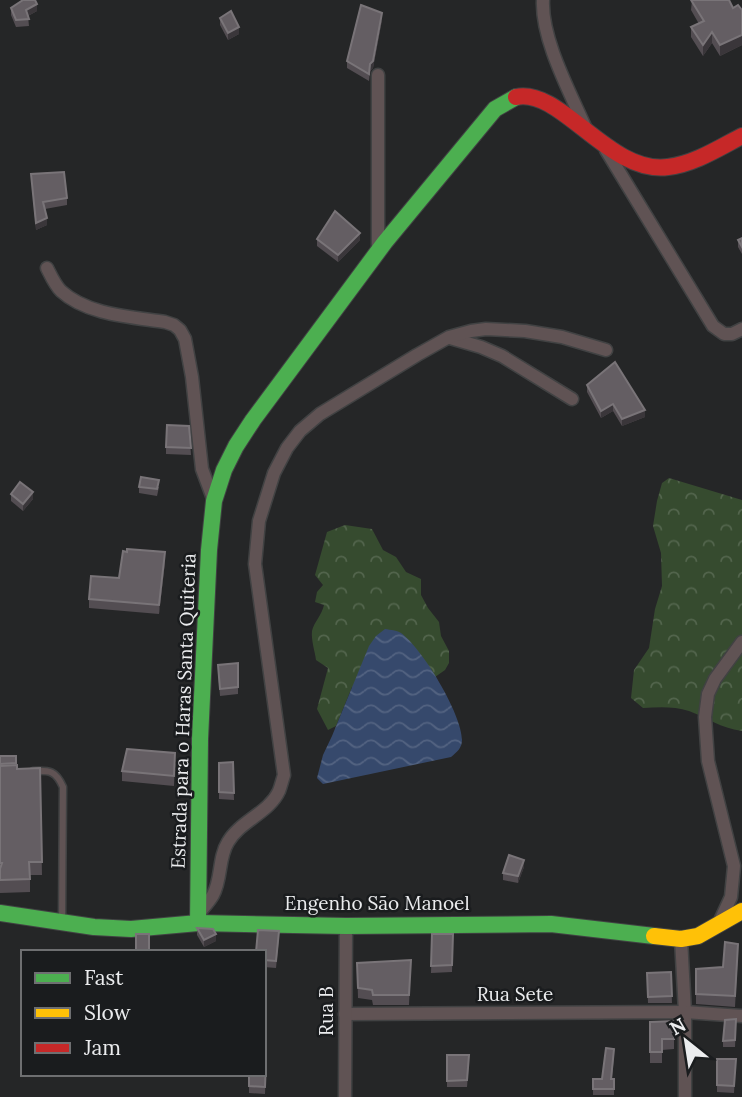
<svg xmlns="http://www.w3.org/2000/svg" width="742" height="1097" font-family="Lora,serif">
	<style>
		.forest { fill: url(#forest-crowns) }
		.water { fill: url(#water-waves) }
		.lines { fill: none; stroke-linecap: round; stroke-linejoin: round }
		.lane-casing { stroke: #414243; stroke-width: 9 }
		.street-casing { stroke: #414243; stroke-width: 15 }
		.fast-casing { stroke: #414243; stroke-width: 18 }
		.slow-casing { stroke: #414243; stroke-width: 18 }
		.jam-casing { stroke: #414243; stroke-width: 18 }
		.lane { stroke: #605354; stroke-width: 6 }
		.street { stroke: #605354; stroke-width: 12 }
		.fast { stroke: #4caf50; stroke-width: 16 }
		.slow { stroke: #ffc107; stroke-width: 16 }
		.jam { stroke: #c62828; stroke-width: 16 }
		.wall { fill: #534d52 }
		.shaded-wall { fill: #3a363a }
		.building { fill: #645e63; stroke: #797478; stroke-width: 2 }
		.labels { text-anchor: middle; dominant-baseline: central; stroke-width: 5; stroke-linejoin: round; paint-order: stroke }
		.street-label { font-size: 19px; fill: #ebecee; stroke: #1a1c1e }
	</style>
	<defs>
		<pattern id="forest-crowns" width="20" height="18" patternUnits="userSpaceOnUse" patternTransform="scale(1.75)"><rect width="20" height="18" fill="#364b2f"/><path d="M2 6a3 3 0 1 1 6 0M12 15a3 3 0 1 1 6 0" fill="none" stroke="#53654d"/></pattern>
		<pattern id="water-waves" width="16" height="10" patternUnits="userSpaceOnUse" patternTransform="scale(1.75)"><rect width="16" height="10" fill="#36496c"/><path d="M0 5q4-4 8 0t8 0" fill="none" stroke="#536381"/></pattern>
	</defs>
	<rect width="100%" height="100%" fill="#252627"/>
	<g class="forest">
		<path d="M669,478L742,500V731C720,728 708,718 689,711C674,706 658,707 643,708L631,698L634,670L649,648L655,609L662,586L661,553L653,526L657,501L662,483Z"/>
		<path d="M345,525L372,529L383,550L396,557L406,572L421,579V595L428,608L439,622L441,636L449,651V663L445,670L435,677L429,686L352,687L336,726L328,730L317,709L328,668L316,660C315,652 311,640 312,631C314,622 322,615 324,605L315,602L317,592L323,585L315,575L327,532Z"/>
	</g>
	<path class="water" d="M385,629C391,630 396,630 401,633C422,648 462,714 462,740C462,748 457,752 451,757L323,784L317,778L323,755L332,736L369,646L376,636Z"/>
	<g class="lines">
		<g class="lane-casing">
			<path id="lane" d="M33,771C50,770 56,771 63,787L62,920"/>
		</g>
		<g class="street-casing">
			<g id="street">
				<path d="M543,0C541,39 570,92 586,129"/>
				<path d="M606,150L713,326L724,334H732L742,329"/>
				<path d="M378,252V75"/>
				<path d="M47,268C51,276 55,285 61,291C87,315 132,317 165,322L174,325L180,330L185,339L192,377L202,469L214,501"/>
				<path d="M450,338L481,347L502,356L572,399"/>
				<path d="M199,913C204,907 209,902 213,895C222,879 218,858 228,842C240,821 269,813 279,791C281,786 282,781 284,775L255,564L259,521L274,473L287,448L300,431L320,414L417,355L449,337L471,331L486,329L525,331L562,337L606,350"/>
				<path d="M719,923L731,897L734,866L708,761L705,717L708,694L715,679L742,642"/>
				<path d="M681,939L685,1012V1097"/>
				<path d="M345,1014L685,1012L742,1016"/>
				<path d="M345,1097L346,926"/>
			</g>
		</g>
		<g class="fast-casing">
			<g id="fast">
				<path d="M0,913L94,927L131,929L198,923L346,926L551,924L654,936"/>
				<path d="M198,923L200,739L209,550L214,501L224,470L236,446L253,420L385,242L495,109L516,97"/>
			</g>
		</g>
		<g class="slow-casing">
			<path id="slow" d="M654,936L681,939L698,936L742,911"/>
		</g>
		<g class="jam-casing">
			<path id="jam" d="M516,97C561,87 609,175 668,167C694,164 719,148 742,136"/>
		</g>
		<use href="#lane" class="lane"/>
		<use href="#street" class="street"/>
		<use href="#fast" class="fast"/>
		<use href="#slow" class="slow"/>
		<use href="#jam" class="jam"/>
	</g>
	<g class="wall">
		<path d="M692,0L733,8L742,10V45L720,56L712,43L703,56L691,37V27L699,24L691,10Z"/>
		<path d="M11,8L37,11L28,16L29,26L16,27L11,15Z"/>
		<path d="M220,18L239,34L228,40L220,25Z"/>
		<path d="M382,20L373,68L370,71L369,81L347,68V61Z"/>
		<path d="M31,174L67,198V205L45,209L47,225L36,230Z"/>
		<path d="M742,238V254L738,247V240Z"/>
		<path d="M317,239L360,240L338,262L317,246Z"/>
		<path d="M587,385L645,417L622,426L613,411L601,418L587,392Z"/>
		<path d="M189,426L191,455L166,454V447Z"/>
		<path d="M139,487H159L157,496L139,493Z"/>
		<path d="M11,494L33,499L23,511L11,501Z"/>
		<path d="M165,562L159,614L89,608V599L119,578Z"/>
		<path d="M238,663V694L220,696L218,672Z"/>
		<path d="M175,753L174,786L122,781V771Z"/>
		<path d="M0,756H16L17,769L40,768L42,875H30V892L0,893Z"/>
		<path d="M233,762L234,800L219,799V763Z"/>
		<path d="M524,867L518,883L503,880V873Z"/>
		<path d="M197,928L216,941L204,947L197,935Z"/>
		<path d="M432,934H453L452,972L431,973Z"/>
		<path d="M279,938L276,968L264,967V952Z"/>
		<path d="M738,954L735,1007L696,1004V969L723,967Z"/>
		<path d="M411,960L409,1005H373L372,1000L358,998L357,963Z"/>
		<path d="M671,972L672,1003H648L647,973Z"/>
		<path d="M674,1021V1049L662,1050V1063H650V1022Z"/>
		<path d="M736,1026L735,1047H723V1041Z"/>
		<path d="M447,1055L469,1062L467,1087H447Z"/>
		<path d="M614,1055L612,1079H614V1095H593V1079H602Z"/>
		<path d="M717,1059H736L734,1093L717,1092Z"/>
		<path d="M266,1062L265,1094L249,1093V1074Z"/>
	</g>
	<g class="shaded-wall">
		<path d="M37,4V11L26,17V10Z"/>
		<path d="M382,13V20L373,68L370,71L369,81L370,64Z"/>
		<path d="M239,27V34L228,40V33Z"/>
		<path d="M712,32V43L703,56V45Z"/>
		<path d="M742,35V45L720,56V45Z"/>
		<path d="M47,218V225L36,230V223Z"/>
		<path d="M360,233V240L338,262V255Z"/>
		<path d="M613,404V411L601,418V411Z"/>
		<path d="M645,410V417L622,426V419Z"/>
		<path d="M33,492V499L23,511V504Z"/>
		<path d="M165,552V562L159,614V605Z"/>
		<path d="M524,860V867L518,883V876Z"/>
		<path d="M216,934V941L204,947V940Z"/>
	</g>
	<g class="building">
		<path d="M23,0H35L37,4L26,10L29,19L16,20L11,8Z"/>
		<path d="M691,0H729L733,8L738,5L742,10V35L720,45L712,32L703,45L691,27L704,21Z"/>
		<path d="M361,5L382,13L373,61L370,64L369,74L347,61Z"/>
		<path d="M231,11L239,27L228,33L220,18Z"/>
		<path d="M64,172L67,198L43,202L47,218L36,223L31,174Z"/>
		<path d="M335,211L360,233L338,255L317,239Z"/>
		<path d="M742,238V247L738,240Z"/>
		<path d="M615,362L645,410L622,419L613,404L601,411L587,385Z"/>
		<path d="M167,425L189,426L191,448L166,447Z"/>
		<path d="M141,477L159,480L157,489L139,487Z"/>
		<path d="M20,482L33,492L23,504L11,494Z"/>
		<path d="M127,549L165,552L159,605L89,599L91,576L119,578L123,551L127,552Z"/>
		<path d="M238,663V687L220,689L218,665Z"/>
		<path d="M127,749L175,753L174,776L122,771Z"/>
		<path d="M0,756H16V763L0,764Z"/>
		<path d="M233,762L234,793L219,792V763Z"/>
		<path d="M17,765V769L40,768L42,862H29L30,879L0,880V869L2,863H0V766Z"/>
		<path d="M509,855L524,860L518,876L503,873Z"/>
		<path d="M197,928L213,929L216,934L204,940Z"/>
		<path d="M258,930L279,931L276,961L264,960V952H256Z"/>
		<rect x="136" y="934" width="13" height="18"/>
		<path d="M432,934H453L452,965L431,966Z"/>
		<path d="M725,942L738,944L735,996L696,994V969L723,967Z"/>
		<path d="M411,960L409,995H373L372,990L358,988L357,963Z"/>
		<path d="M671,972L672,996L648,997L647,973Z"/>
		<path d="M736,1019L735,1040L723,1041L725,1020Z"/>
		<path d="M674,1021V1039H662V1052H650V1022Z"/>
		<path d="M606,1048L614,1049L611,1079H614V1089H593V1079H602Z"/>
		<path d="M447,1055H469L467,1080L447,1081Z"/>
		<path d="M717,1059H736L734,1086L717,1085Z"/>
		<path d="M264,1062H266L265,1087L249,1086V1074H264Z"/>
	</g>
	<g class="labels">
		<g class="street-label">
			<text transform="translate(183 711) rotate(-88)">Estrada para o Haras Santa Quiteria</text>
			<text x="377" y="903">Engenho São Manoel</text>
			<text x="515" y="994">Rua Sete</text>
			<text transform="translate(326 1011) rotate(-90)">Rua B</text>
		</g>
	</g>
	<rect x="21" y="950" width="245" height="126" fill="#1a1c1e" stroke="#6e6f71" stroke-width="2"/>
	<rect x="35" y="973" width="35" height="10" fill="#4caf50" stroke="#6e6f71" stroke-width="2"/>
	<text x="84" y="985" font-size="21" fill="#ebecee">Fast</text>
	<rect x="35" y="1008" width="35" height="10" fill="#ffc107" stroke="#6e6f71" stroke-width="2"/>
	<text x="84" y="1020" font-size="21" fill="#ebecee">Slow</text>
	<rect x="35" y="1043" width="35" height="10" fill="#c62828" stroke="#6e6f71" stroke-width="2"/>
	<text x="84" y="1055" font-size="21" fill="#ebecee">Jam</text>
	<g transform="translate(686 1041) rotate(330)" stroke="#1a1c1e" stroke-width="5" paint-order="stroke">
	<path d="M0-5L12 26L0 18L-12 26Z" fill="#ebecee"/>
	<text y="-10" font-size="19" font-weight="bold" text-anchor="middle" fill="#ebecee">N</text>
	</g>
</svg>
